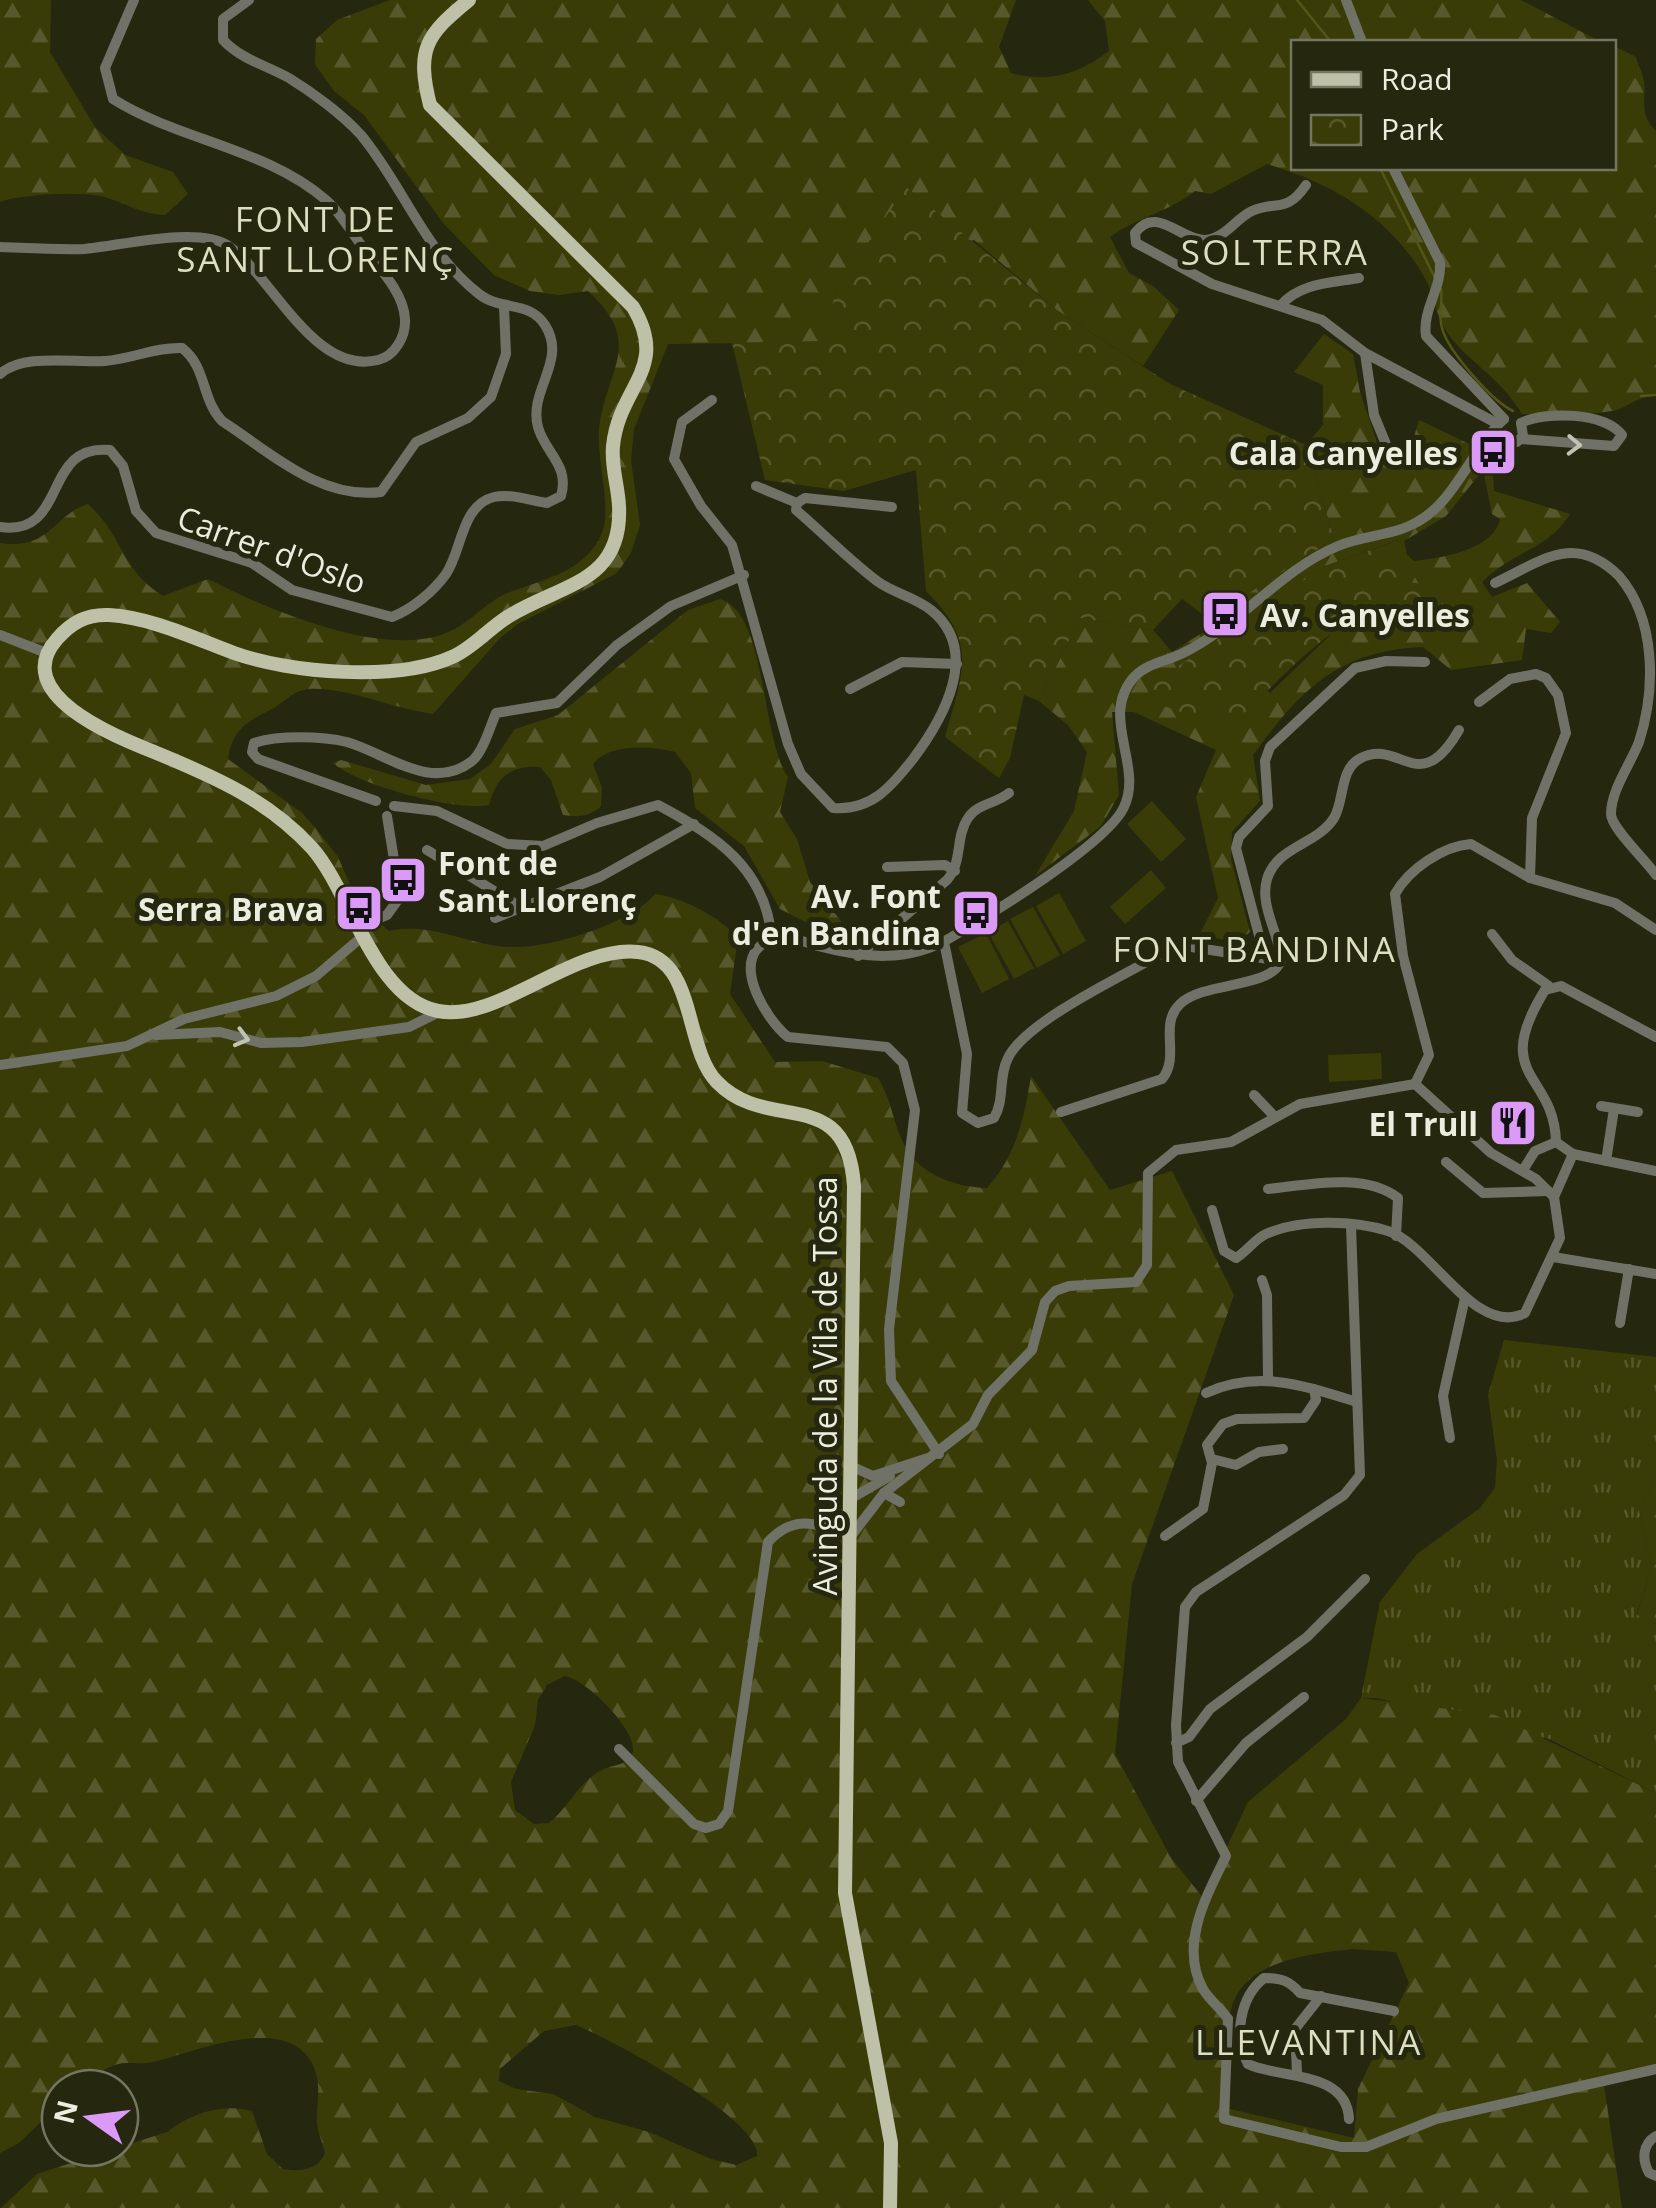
<svg xmlns="http://www.w3.org/2000/svg" width="1656" height="2208" font-family="'Open Sans',sans-serif">
	<style>
		.grass { fill: url(#grass-tufts) }
		.forest { fill: url(#forest-firs); fill-rule: evenodd }
		.park { fill: url(#park-crowns) }
		.pitch { fill: #3a3c07 }
		.lines { fill: none; stroke-linecap: round; stroke-linejoin: round }
		.stream { stroke: #535519; stroke-width: 2.5 }
		.minor { stroke: #717267; stroke-width: 10 }
		.major { stroke: #bec0a8; stroke-width: 14 }
		.oneway { stroke: #c0c2b4 }
		.labels { text-anchor: middle; dominant-baseline: central; stroke-width: 10; stroke-linejoin: round; paint-order: stroke }
		.poi-label { font-size: 32px; font-weight: bold; fill: #ebedde; stroke: #26270f; text-anchor: end }
		.street-label { font-size: 32px; fill: #ebedde; stroke: #26270f }
		.neighbourhood-label { font-size: 35px; letter-spacing: 2.5px; fill: #dddfc1; stroke: #26270f }
	</style>
	<defs>
		<pattern id="grass-tufts" width="24" height="20" patternUnits="userSpaceOnUse" patternTransform="scale(2.5)"><rect width="24" height="20" fill="#3a3c07"/><path d="M3 7l-1-3M5 7V3M7 7l1-3M15 17l-1-3M17 17v-4M19 17l1-3" fill="none" stroke="#57582b"/></pattern>
		<pattern id="forest-firs" width="22" height="20" patternUnits="userSpaceOnUse" patternTransform="scale(2.5)"><rect width="22" height="20" fill="#3a3c07"/><path d="M5 1l3.5 6h-7zM16 11l3.5 6h-7z" fill="#57582b"/></pattern>
		<pattern id="park-crowns" width="20" height="18" patternUnits="userSpaceOnUse" patternTransform="scale(2.5)"><rect width="20" height="18" fill="#3a3c07"/><path d="M2 6a3 3 0 1 1 6 0M12 15a3 3 0 1 1 6 0" fill="none" stroke="#57582b"/></pattern>
	</defs>
	<rect width="100%" height="100%" fill="#26270f"/>
	<path class="grass" d="M1504,1340L1656,1357V1478L1639,1510L1652,1567L1637,1614L1656,1624V1793L1549,1739L1376,1698H1361L1380,1602L1417,1554L1480,1508L1495,1488L1497,1460L1488,1395Z"/>
	<g class="forest">
		<path d="M0,0H51L50,52L95,127L125,155L173,172L188,194L165,215C140,214 127,203 104,197C82,191 22,194 0,202Z"/>
		<path d="M390,0H1016L999,47L1011,73C1049,83 1078,75 1109,51L1105,21L1088,0H1521L1601,42H1294V168H1614V46L1636,57C1638,66 1643,73 1644,82C1646,101 1639,115 1656,131V396C1636,396 1630,407 1612,411C1582,416 1552,414 1522,414C1500,376 1462,358 1445,329C1435,313 1434,294 1425,278C1389,216 1334,184 1267,164L1211,194L1195,191C1169,212 1137,217 1110,237L1129,273L1153,286L1179,310L1143,366L1058,311L974,240L838,287L820,342L668,344L634,429L631,461L640,525L631,553L617,573L518,624L501,637L433,714C397,710 336,683 303,690C292,692 281,705 270,710C246,722 232,730 228,759L302,813L318,831L338,857L358,903L389,931C432,921 469,946 511,947C549,949 632,923 655,894C682,897 720,917 738,938L730,994L775,1062L822,1061L878,1078C892,1102 891,1114 901,1138C914,1173 953,1187 987,1188C1016,1156 1024,1119 1031,1076L1110,1190L1172,1171L1234,1295L1132,1584L1115,1754L1170,1856L1203,1898L1248,1802L1346,1719L1361,1698L1495,1715L1656,1793V2065L1603,2078L1622,2208H1L37,2174L167,2132C191,2114 221,2103 252,2111L267,2154L283,2169C298,2172 319,2170 325,2153C323,2143 318,2134 317,2124C316,2101 323,2085 312,2063C285,2012 192,2053 153,2062C140,2065 126,2061 115,2065C90,2074 91,2088 60,2088V2103L19,2143L0,2153V543C50,551 54,514 88,504C125,538 119,568 163,596L208,579C267,609 382,659 446,633C470,624 486,601 510,592C543,580 587,571 602,533C613,504 594,456 600,421C611,363 642,341 588,291L559,295L530,291L494,275L444,224L364,115L334,91L315,64L316,39L337,20ZM565,1676C587,1680 637,1730 633,1752C626,1768 613,1763 600,1771C578,1783 568,1808 549,1823L534,1824L515,1810L511,1782L535,1725L538,1700L547,1685ZM1352,1949L1396,1952L1409,1983L1358,2089L1354,2138L1230,2109C1230,2082 1224,2030 1232,2006C1247,1959 1312,1954 1352,1949ZM576,2025C610,2039 763,2120 757,2156L736,2165L711,2159L649,2132L595,2117L553,2094L516,2089L499,2081L500,2069L544,2031Z"/>
		<path d="M1324,334L1353,354L1360,392L1383,460H1407L1419,420L1492,455L1494,491L1570,514C1547,551 1512,551 1482,582L1492,597L1527,583L1560,622L1551,633L1526,629L1522,660L1451,670L1423,647C1339,650 1300,690 1253,755L1260,801L1232,832L1231,859L1250,932L1236,943L1200,934L1218,898L1196,797L1216,750L1134,712H1112L1119,795L1101,826L1035,876L1074,811L1087,752L1068,725L1039,701L1080,618L1153,630L1172,652L1216,624L1228,606L1334,539L1306,445L1323,425V385L1294,372ZM1483,470L1492,514L1500,519C1494,550 1441,558 1414,561L1407,555L1404,541L1446,516ZM1398,540L1409,582L1407,603L1345,621L1270,693L1214,646L1325,566Z"/>
		<path d="M720,599C767,612 761,740 788,777L780,812L797,839L810,882L849,931L821,930L780,909L744,846L695,808L691,773L675,752C652,746 609,743 593,764L602,788L601,806C590,817 578,817 563,815L551,780L540,767C511,765 496,777 489,805C458,812 357,785 333,763L341,760L426,785L470,779L491,764L515,729L558,715L688,610Z"/>
		<path d="M1656,1478V1624L1637,1615L1652,1567L1639,1510Z"/>
	</g>
	<g class="park">
		<path d="M906,187L1058,311L1170,384L1306,445L1334,539L1228,606L1216,624L1182,599L1153,630L1080,618L1039,701L1024,695L1010,758L999,778L945,737C963,672 979,643 926,591L916,470L844,491L765,480L732,343L820,341L838,287Z"/>
		<path d="M1399,540L1409,582L1440,587L1434,610C1348,587 1287,679 1227,728L1144,699L1155,682L1325,566Z"/>
	</g>
	<g class="pitch">
		<path d="M1152,801L1186,839L1161,862L1127,824Z"/>
		<path d="M1151,870L1166,888L1125,924L1110,907Z"/>
		<path d="M1059,893L1086,941L1063,954L1036,906Z"/>
		<path d="M1033,907L1060,955L1037,968L1010,919Z"/>
		<path d="M1008,921L1034,968L1014,979L988,932Z"/>
		<path d="M986,933L1009,979L982,993L958,947Z"/>
		<path d="M1381,1053L1382,1079L1329,1082L1328,1055Z"/>
	</g>
	<g class="lines">
		<g class="stream">
			<path d="M1297,0L1331,42"/>
			<path d="M1380,168L1435,278"/>
			<path d="M1441,289C1443,303 1438,315 1442,328C1448,351 1492,401 1513,411"/>
			<path d="M1641,396L1656,395"/>
		</g>
		<g class="minor">
			<path d="M1346,0L1362,42"/>
			<path d="M1393,168L1440,262C1442,289 1422,309 1426,336L1504,419"/>
			<path d="M1306,185C1286,214 1277,200 1252,211C1235,219 1226,238 1205,240C1181,241 1156,204 1135,233L1136,243L1212,284L1322,320L1365,353L1498,424"/>
			<path d="M0,247C27,248 56,250 84,249C119,246 197,226 227,245C272,274 313,376 378,360C395,356 406,336 405,319C404,295 383,272 368,254C354,237 342,214 326,200C266,148 178,140 113,99L105,68L134,0"/>
			<path d="M1280,306C1300,283 1330,283 1359,278"/>
			<path d="M1365,353L1374,415L1390,454"/>
			<path d="M0,374C23,353 73,363 105,361C132,359 155,347 182,348C207,367 201,399 222,421C270,452 320,500 381,492L416,442L468,418L491,397L506,354L504,307"/>
			<path d="M712,400L682,422L674,459L701,506L732,545L788,744L801,774L833,808C871,811 891,787 913,759C943,719 982,651 931,610C915,597 893,593 877,581C848,559 823,533 796,510L797,503L805,498L892,507"/>
			<path d="M1521,439L1614,446L1622,435C1605,412 1545,411 1521,423"/>
			<path d="M1475,458L1504,443L1517,442L1523,436L1521,423"/>
			<path d="M756,486L797,503"/>
			<path d="M0,527C69,537 41,443 110,450L123,466L136,511L156,533L252,563L292,590L392,617C412,609 433,592 446,574C462,551 461,505 494,497C511,493 531,501 547,503L561,496C570,465 545,453 538,427C528,390 568,361 545,325C529,300 500,311 479,294C424,251 404,187 361,135C343,115 312,92 289,78C266,65 242,60 223,40V19L249,0"/>
			<path d="M1495,583C1542,561 1574,532 1619,576C1656,619 1656,689 1639,742C1631,763 1611,790 1611,814C1611,828 1646,860 1656,875"/>
			<path d="M0,635L49,654"/>
			<path d="M850,689L902,662L957,664"/>
			<path d="M1479,702L1510,679L1536,674L1546,678L1558,695L1566,733L1532,818L1530,878"/>
			<path d="M376,801L258,759L252,752L254,743C278,735 322,736 347,742C386,753 431,793 472,761C483,752 490,727 496,713L557,703L617,645L671,606L744,575"/>
			<path d="M394,806L437,811L507,844L543,846L597,823L658,805C716,836 766,868 772,940"/>
			<path d="M427,850L522,908"/>
			<path d="M887,867L945,865L955,871"/>
			<path d="M495,918L600,877L694,824"/>
			<path d="M359,926L387,915L400,897L387,816"/>
			<path d="M1492,934L1512,960L1549,986"/>
			<path d="M944,942L967,1054L962,1113L978,1123L994,1118C1005,1100 998,1077 1008,1058C1026,1020 1131,972 1170,949L1185,946L1281,961"/>
			<path d="M858,956L947,880C963,862 955,837 968,818C978,803 996,804 1009,793"/>
			<path d="M1265,958L1236,848L1239,837L1268,806L1265,761L1270,747L1355,668L1386,661L1425,662"/>
			<path d="M1281,961C1280,934 1259,907 1267,879C1277,846 1317,845 1334,818C1345,799 1339,769 1361,758C1400,738 1419,799 1459,730"/>
			<path d="M156,1035L220,1032L261,1043L302,1042L409,1027L439,1012"/>
			<path d="M0,1065L127,1046L184,1019L276,996L316,976L363,936"/>
			<path d="M1254,1095L1275,1117"/>
			<path d="M1601,1106L1638,1112"/>
			<path d="M1061,1112L1162,1079C1181,1056 1158,1025 1180,1004C1204,981 1270,989 1281,961"/>
			<path d="M1556,1142C1554,1071 1490,1079 1545,990L1561,986L1656,1037"/>
			<path d="M1573,1154L1656,1171"/>
			<path d="M1606,1161L1614,1109"/>
			<path d="M1446,1162L1483,1193L1548,1191"/>
			<path d="M1523,1170L1535,1151L1556,1142L1573,1154L1554,1197"/>
			<path d="M1268,1189C1308,1185 1364,1172 1398,1198L1396,1236"/>
			<path d="M1212,1210L1224,1251L1236,1258C1247,1251 1255,1239 1266,1234C1299,1219 1354,1220 1388,1231C1430,1244 1476,1339 1525,1313L1560,1238L1554,1197L1536,1179L1491,1153L1415,1084L1429,1055L1403,956L1395,894C1409,869 1443,846 1471,844L1530,878L1615,903L1656,930"/>
			<path d="M1553,1257L1656,1274"/>
			<path d="M1262,1280L1267,1295L1268,1378"/>
			<path d="M1620,1323L1629,1269"/>
			<path d="M1206,1393C1259,1369 1305,1386 1357,1402"/>
			<path d="M1450,1438L1443,1396L1465,1298"/>
			<path d="M939,1454L891,1381L889,1329L915,1110L903,1063L887,1047L788,1037C765,1019 725,953 774,939C788,935 805,942 818,946C863,958 908,963 950,938C988,916 1107,844 1124,807C1144,765 1098,716 1135,676C1148,663 1167,661 1183,653C1239,626 1280,570 1338,546C1363,535 1393,536 1417,522C1455,502 1473,447 1504,419"/>
			<path d="M1212,1459L1236,1465L1259,1452L1283,1449"/>
			<path d="M853,1467L873,1476L928,1458"/>
			<path d="M884,1493L900,1502"/>
			<path d="M852,1498L890,1476"/>
			<path d="M1165,1536L1203,1509L1212,1463L1207,1445L1223,1424L1237,1419L1304,1418L1316,1400L1314,1389"/>
			<path d="M1176,1743L1189,1737L1210,1709L1307,1637L1365,1579"/>
			<path d="M619,1749L694,1824L706,1828L719,1824L728,1811L768,1542C795,1513 817,1524 851,1536L884,1493L973,1424L988,1395L1032,1350L1045,1302L1055,1291L1069,1286L1136,1282L1147,1265L1148,1173L1176,1150L1231,1142L1300,1104L1415,1084"/>
			<path d="M1196,1801L1246,1743L1304,1697"/>
			<path d="M1228,2019C1221,2008 1210,2001 1203,1989C1179,1945 1206,1897 1226,1856L1178,1762L1176,1725L1185,1607L1196,1592L1344,1495L1360,1475L1351,1226"/>
			<path d="M1228,2019L1224,2119L1341,2147H1366L1436,2119L1656,2069"/>
			<path d="M1297,2074L1295,2029L1321,1996"/>
			<path d="M1349,2119C1347,2070 1278,2079 1248,2064C1233,2037 1240,1997 1264,1978C1280,1978 1289,1980 1300,1993L1394,2011"/>
			<path d="M1656,2136C1642,2144 1642,2160 1649,2173L1656,2176"/>
		</g>
		<path class="major" d="M469,0C426,35 416,49 430,105L633,307C670,369 619,386 613,446C611,467 618,485 619,506C623,583 561,584 509,616C489,628 473,648 452,657C397,682 290,673 234,653C196,639 150,617 109,615C86,614 71,623 57,639C7,696 122,739 159,754C217,778 269,801 312,848C351,892 374,999 438,1011C498,1023 573,945 638,952C697,958 683,1047 717,1082C768,1135 847,1082 854,1186L845,1893L891,2143L890,2208"/>
	</g>
	<defs><path id="oneway-chevron" d="M-2-3.5L2.5 0L-2 3.5" fill="none" stroke-width="1.6" stroke-linecap="round" stroke-linejoin="round" transform="scale(2.5)"/></defs>
	<g class="oneway">
		<use href="#oneway-chevron" transform="translate(1574 445) rotate(2)"/>
		<use href="#oneway-chevron" transform="translate(242 1038) rotate(15)"/>
	</g>
	<defs>
		<g id="bus-square" transform="scale(2.5)"><rect x="-9" y="-9" width="18" height="18" rx="4" fill="#da9af6" stroke="#26270f"/><path d="M-5-6H5V4H4V6H2V4H-2V6H-4V4H-5ZM-3.5-4V0h7V-4ZM-3.5 1.2v1.5H-2V1.2ZM2 1.2v1.5H3.5V1.2Z" fill="#111"/></g>
		<g id="restaurant-square" transform="scale(2.5)"><rect x="-9" y="-9" width="18" height="18" rx="4" fill="#da9af6" stroke="#26270f"/><path d="M-5-6h1v4h1v-4h1v4h1v-4h1v5L-1.5 .5V6h-2V.5L-5-1ZM5-6V6H3V1.5H1.5Q1.5-4 5-6Z" fill="#111"/></g>
	</defs>
	<g fill-rule="evenodd">
		<use href="#bus-square" x="1493" y="452"/>
		<use href="#bus-square" x="1225" y="614"/>
		<use href="#bus-square" x="403" y="880"/>
		<use href="#bus-square" x="359" y="908"/>
		<use href="#bus-square" x="976" y="913"/>
		<use href="#restaurant-square" x="1513" y="1123"/>
	</g>
	<g class="labels">
		<g class="poi-label">
			<text x="1458" y="452">Cala Canyelles</text>
			<text x="1260" y="614" text-anchor="start">Av. Canyelles</text>
			<text x="438" y="862" text-anchor="start">Font de<tspan x="438" dy="37">Sant Llorenç</tspan></text>
			<text x="941" y="895">Av. Font<tspan x="941" dy="37">d'en Bandina</tspan></text>
			<text x="324" y="908">Serra Brava</text>
			<text x="1478" y="1123">El Trull</text>
		</g>
		<g class="street-label">
			<text transform="translate(272 549) rotate(20)">Carrer d'Oslo</text>
			<text transform="translate(824 1386) rotate(-90)">Avinguda de la Vila de Tossa</text>
		</g>
		<g class="neighbourhood-label">
			<text x="316" y="218">FONT DE<tspan x="316" dy="40">SANT LLORENÇ</tspan></text>
			<text x="1275" y="251">SOLTERRA</text>
			<text x="1255" y="948">FONT BANDINA</text>
			<text x="1309" y="2041">LLEVANTINA</text>
		</g>
	</g>
	<rect x="1291" y="40" width="325" height="130" fill="#26270f" stroke="#757662" stroke-width="2.5"/>
	<rect x="1311" y="72" width="50" height="15" fill="#bec0a8" stroke="#757662" stroke-width="2.5"/>
	<text x="1381" y="90" font-size="30" fill="#ebedde">Road</text>
	<rect x="1311" y="115" width="50" height="30" fill="url(#park-crowns)" stroke="#757662" stroke-width="2.5"/>
	<text x="1381" y="140" font-size="30" fill="#ebedde">Park</text>
	<g transform="translate(90 2118) rotate(284)"><circle r="48" fill="#26270f" stroke="#757662" stroke-width="2.5"/>
	<path d="M0-8L18 38L0 25L-18 38Z" fill="#da9af6"/>
	<text y="-15" font-size="28" font-weight="bold" text-anchor="middle" fill="#ebedde">N</text>
	</g>
</svg>
